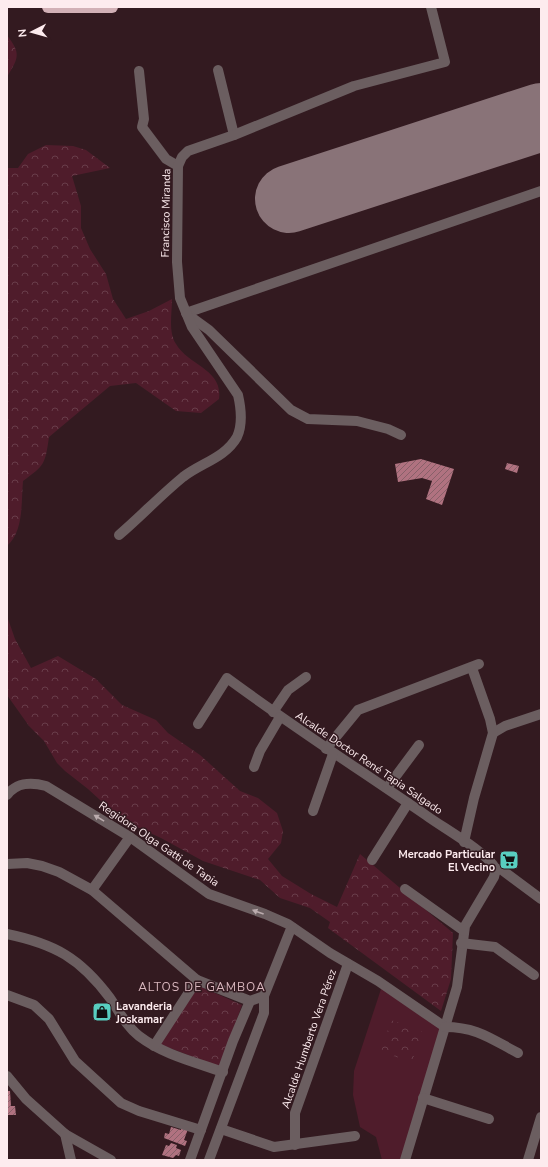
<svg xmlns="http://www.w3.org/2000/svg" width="548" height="1167" font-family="'Nunito Sans',sans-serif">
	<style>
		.green { fill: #4f1c2b }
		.forest { fill: url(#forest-crowns) }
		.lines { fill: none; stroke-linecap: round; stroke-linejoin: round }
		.runway { stroke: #897378; stroke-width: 68 }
		.building { fill: url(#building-hatch) }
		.street { stroke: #6b5e60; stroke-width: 10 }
		.highway { stroke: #d2b0b6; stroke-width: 12 }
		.oneway { fill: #bbacae }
		.labels { text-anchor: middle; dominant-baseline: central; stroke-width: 3; stroke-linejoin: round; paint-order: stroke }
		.street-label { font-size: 11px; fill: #fdebee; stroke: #331a20 }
		.poi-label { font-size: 11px; font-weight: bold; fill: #fdebee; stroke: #331a20; text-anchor: end }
		.neighbourhood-label { font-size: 12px; letter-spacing: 1px; fill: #d8b6bd; stroke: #331a20 }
	</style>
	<defs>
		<pattern id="forest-crowns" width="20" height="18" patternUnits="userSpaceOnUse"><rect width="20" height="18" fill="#4f1c2b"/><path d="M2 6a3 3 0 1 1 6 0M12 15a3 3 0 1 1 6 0" fill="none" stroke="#693d4a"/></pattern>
		<pattern id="building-hatch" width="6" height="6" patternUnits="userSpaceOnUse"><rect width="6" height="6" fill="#b07280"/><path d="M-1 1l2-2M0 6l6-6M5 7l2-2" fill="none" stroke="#886069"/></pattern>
	</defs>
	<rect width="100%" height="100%" fill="#331a20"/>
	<path class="green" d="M382,986L442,1028L403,1160H382L376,1137L360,1127L353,1095L354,1071Z"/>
	<g class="forest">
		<path d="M7,35C21,54 19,57 7,77Z"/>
		<path d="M46,145L73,146L86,150L110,168L72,176L81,206V228L90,249L106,274L113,299L126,319L149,311L172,299C172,313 168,332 176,344C189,366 223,369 219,399L201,413L176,411L136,383L110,386L49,437C45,464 45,465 23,481C21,503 24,531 7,546V168H18L28,154Z"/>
		<path d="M7,616L15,639L31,668L58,656L96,679L122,705L156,720L168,733L200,755L240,791L258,798L277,813L283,831L281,843L268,859L282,876L311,894L337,907L360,854L453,933L451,979L441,1011L328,928L330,922L310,908L280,898L260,880L203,861L161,838L122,820L88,789L65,771L57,763L44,741L29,726L7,695Z"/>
		<path d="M199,986L242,1005L220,1067L159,1044Z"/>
		<path d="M391,1020L422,1031L412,1062L381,1052Z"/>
	</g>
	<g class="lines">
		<path class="runway" d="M289,199L541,117"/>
	</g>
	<g class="building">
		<path d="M421,459L454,469L442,505L426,499L432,481L422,478L398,482L395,464Z"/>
		<path d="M507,463L519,466L517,473L505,469Z"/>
		<path d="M7,1091H10L11,1106H15L16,1115H7Z"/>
		<path d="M171,1127L181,1130V1127L188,1129L184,1140L187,1141L185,1146L164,1138L165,1133L169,1134Z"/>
		<path d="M171,1143L177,1145L176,1148L181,1150L179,1156L176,1155L173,1158L162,1155L166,1145L169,1146Z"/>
	</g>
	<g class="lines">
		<g class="street">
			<path d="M218,70L234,135"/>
			<path d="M139,71L144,119L142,127L166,159L178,166"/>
			<path d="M186,313L541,191"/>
			<path d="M187,314L209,330L291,410L308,419L357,421L388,429L401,435"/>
			<path d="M119,535C141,516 161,495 183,477C201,463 225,458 237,437C243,424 241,408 238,395L192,327L180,298L177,262L178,166L182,157L188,151L234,135L354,86L445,62L431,7"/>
			<path d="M273,712L288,690L306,677"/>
			<path d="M198,724L227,678C292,726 360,770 427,816C445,829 485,851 496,869L494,877L465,926L457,987L405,1160"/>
			<path d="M493,733L505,726L541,714"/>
			<path d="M326,749L358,710L479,664"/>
			<path d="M254,767L260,751L280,717"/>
			<path d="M387,788L419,745"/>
			<path d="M7,795C17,782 31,782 46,786L130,837L209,894L265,914L288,924L330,953L378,981L445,1027"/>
			<path d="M313,811L333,754"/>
			<path d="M464,842L474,798L493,733L490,719L472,668"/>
			<path d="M372,860L408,803"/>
			<path d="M7,864L27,863L42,866L59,872L92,890L197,980L250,1001L264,996"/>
			<path d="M496,869L502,870L541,899"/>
			<path d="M405,889L464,931"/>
			<path d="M92,890L130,837"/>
			<path d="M7,934C55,944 80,958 110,998C119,1011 126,1026 139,1036C164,1055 195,1062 223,1072"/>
			<path d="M461,943L495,947L534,975"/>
			<path d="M7,995L34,1005L49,1019L75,1061L121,1103L139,1111L201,1130"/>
			<path d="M445,1027C477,1027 491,1039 518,1053"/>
			<path d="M154,1046L197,980"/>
			<path d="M7,1076L26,1099L65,1134L111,1160"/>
			<path d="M423,1098L489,1119"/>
			<path d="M221,1129L274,1147L355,1136"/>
			<path d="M65,1134L71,1160"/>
			<path d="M295,1145V1113L348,964"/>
			<path d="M190,1160L233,1041L250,1001"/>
			<path d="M209,1160L264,1013V996L290,931L293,928"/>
			<path d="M528,1160L541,1117"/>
		</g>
		<path class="highway" d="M48,7H112"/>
	</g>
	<defs><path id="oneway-solid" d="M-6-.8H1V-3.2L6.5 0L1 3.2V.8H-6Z"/></defs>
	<g class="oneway">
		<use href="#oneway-solid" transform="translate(99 818) rotate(-149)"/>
		<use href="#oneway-solid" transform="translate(258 912) rotate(-160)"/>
	</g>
	<defs>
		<g id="supermarket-square" transform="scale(1)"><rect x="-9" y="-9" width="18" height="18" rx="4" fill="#58cec0" stroke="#331a20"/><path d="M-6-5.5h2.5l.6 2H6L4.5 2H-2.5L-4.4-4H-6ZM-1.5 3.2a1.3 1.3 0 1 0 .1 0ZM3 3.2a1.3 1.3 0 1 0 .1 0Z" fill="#111"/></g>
		<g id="shop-square" transform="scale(1)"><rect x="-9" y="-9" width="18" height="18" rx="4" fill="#58cec0" stroke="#331a20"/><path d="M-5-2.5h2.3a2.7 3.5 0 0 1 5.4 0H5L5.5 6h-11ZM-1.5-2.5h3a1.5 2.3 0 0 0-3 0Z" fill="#111"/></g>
	</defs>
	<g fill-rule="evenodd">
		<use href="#supermarket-square" x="509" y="860"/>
		<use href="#shop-square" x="102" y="1012"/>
	</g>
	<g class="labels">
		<g class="street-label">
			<text transform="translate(166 213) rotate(-89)">Francisco Miranda</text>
			<text transform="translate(369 763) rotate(34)">Alcalde Doctor René Tapia Salgado</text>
			<text transform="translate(159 844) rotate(34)">Regidora Olga Gatti de Tapia</text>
			<text transform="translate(309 1039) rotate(-71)">Alcalde Humberto Vera Pérez</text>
		</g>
		<g class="poi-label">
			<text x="495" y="854">Mercado Particular<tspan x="495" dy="13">El Vecino</tspan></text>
			<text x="116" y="1006" text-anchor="start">Lavanderia<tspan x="116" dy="13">Joskamar</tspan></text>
		</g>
		<g class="neighbourhood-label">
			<text x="202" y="987">ALTOS DE GAMBOA</text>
		</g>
	</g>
	<rect width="548" height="1167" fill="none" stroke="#fdebee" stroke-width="16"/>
	<g transform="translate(32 32) rotate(264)" stroke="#331a20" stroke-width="3" paint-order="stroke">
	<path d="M0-3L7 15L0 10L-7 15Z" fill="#fdebee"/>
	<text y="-6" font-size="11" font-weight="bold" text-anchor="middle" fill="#fdebee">N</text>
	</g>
</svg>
